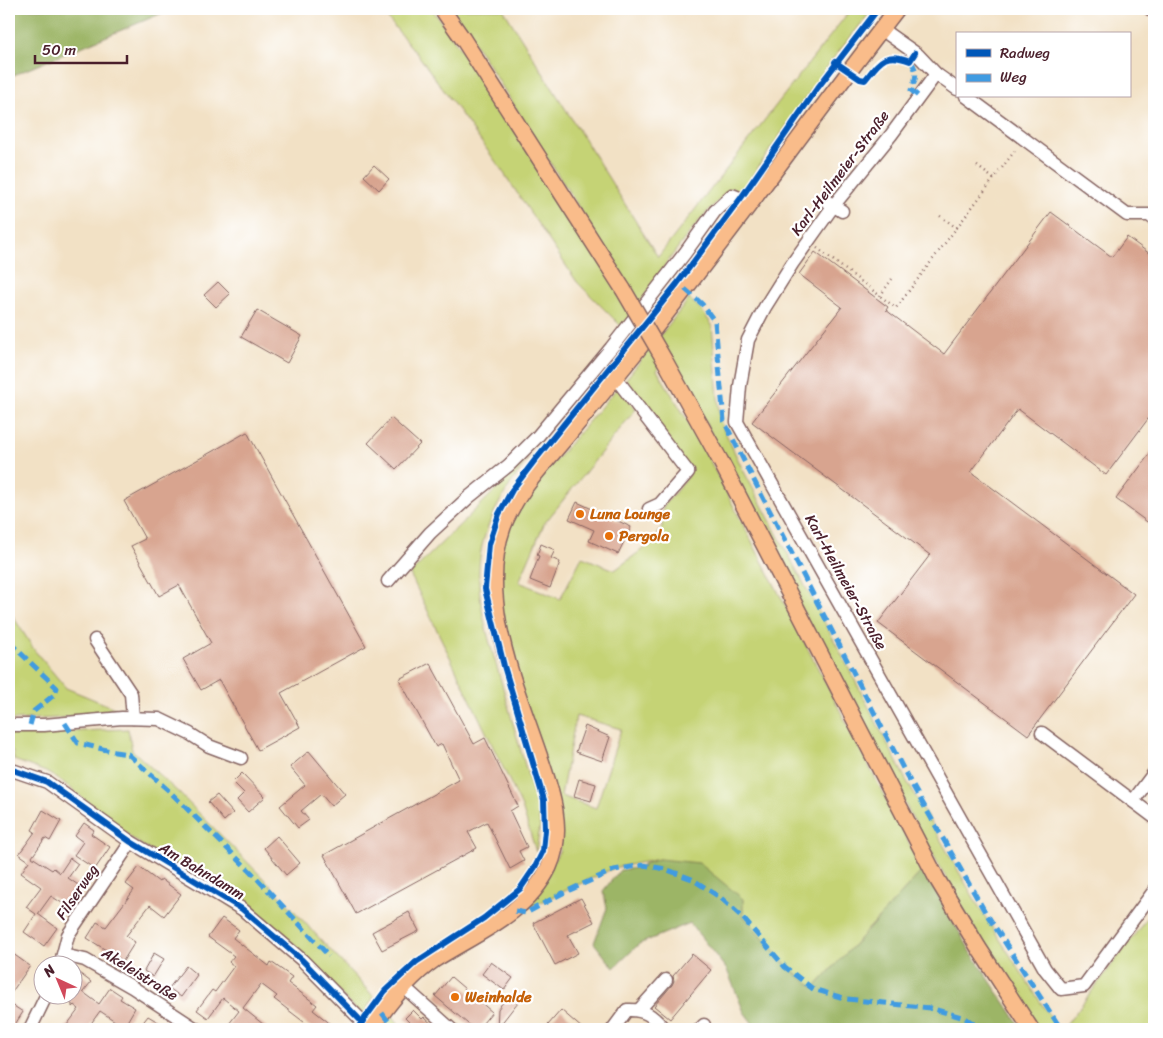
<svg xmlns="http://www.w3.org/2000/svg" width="1163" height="1038" font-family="Sriracha,sans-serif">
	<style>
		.green { fill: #c5d374; stroke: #887950; fill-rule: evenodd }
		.forest { fill: #9cb566; stroke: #736a48 }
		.building { fill: #d8a48f }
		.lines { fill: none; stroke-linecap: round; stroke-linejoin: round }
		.minor-casing { stroke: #856361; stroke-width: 15 }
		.major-casing { stroke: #856361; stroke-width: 18 }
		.path { stroke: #856361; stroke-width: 2.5; stroke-dasharray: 1 4; stroke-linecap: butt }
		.minor { stroke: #fff; stroke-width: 12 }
		.major { stroke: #f9bc8a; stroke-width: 15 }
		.major-bridge-casing { stroke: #856361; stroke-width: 18; stroke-linecap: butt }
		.major-bridge { stroke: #f9bc8a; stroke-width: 15 }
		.quiet { stroke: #409be1; stroke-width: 5; stroke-dasharray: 10 5; stroke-linecap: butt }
		.cycleway-casing { stroke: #fff; stroke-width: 9 }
		.cycleway { stroke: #0057b8; stroke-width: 6 }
		.food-dot { fill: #e8710a; stroke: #fff; stroke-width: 2 }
		.labels { text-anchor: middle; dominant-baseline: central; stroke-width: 4.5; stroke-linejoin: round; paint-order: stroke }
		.street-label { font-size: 15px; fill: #4a1f2b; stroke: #fff }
		.food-label { font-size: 15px; font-weight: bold; fill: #c56008; stroke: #fff; text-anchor: start }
	</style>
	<rect width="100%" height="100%" fill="#fff"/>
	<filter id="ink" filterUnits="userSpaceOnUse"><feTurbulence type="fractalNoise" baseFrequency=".02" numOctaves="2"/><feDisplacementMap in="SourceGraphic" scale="10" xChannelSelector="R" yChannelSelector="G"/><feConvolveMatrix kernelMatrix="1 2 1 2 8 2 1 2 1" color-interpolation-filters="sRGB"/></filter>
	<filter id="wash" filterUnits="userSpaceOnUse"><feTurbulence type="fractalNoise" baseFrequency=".0096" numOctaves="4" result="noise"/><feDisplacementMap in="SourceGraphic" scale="20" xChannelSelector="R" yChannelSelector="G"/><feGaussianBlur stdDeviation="1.12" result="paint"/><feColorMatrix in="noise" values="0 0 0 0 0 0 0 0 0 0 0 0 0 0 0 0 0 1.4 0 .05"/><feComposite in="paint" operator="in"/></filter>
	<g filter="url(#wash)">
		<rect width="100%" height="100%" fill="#f2e1c5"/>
		<g class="green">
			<path d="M380,9H432L627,284L469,34L451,9H503L658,257L851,9H873L832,60L741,192L732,188C687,227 656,279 623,328L577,282L501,169L421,59Z"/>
			<path d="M689,299L700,308L712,325L720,421L741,466L844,659L905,778L982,912L1058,1029H1039L983,944L866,734L671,355L657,370L697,436L923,870L814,988L787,966L743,915L742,899L659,859L614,868L526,909L560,850L500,608L502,545L518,508L544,474L618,387L636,409L544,524L519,582L560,599L582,557L615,570L655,540L662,527L663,507L691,473L644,402L626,379ZM576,716L621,729L596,808L561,796Z"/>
			<path d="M530,456C510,484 490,512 482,546C471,594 491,645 504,691C515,731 527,771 538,812L540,826L536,852L522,807L410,574Z"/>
			<path d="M9,610L35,651L66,688L117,709L60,718L9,720Z"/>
			<path d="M128,729L132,750L180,794L270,885L374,997L362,1016L306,957L133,839L63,782L46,772L14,760L13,752L9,748V734C49,734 88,730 128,729Z"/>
			<path d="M1154,909V1029H1064V1028Z"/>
			<path d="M391,1014L403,1029H380Z"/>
		</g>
		<g class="forest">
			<path d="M9,9H172L9,77Z"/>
			<path d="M659,859L699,863L743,899V915L787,966L814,988L923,870L971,952L1022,1029H757L744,1012L727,970L690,923L639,944L614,968L594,943L607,908L603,891L620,870L643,867V864Z"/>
		</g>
		<g id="blocks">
			<g class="building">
				<path d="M374,165L389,179L379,190L364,176Z"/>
				<path d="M1051,212L1112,257L1127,237L1154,257V411L1106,475L1018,409L971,472L1134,594L1028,735L878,623L930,555L752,422L842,307L799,274L815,252L888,307L886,310L944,354Z"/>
				<path d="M218,282L230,294L216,307L204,295Z"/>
				<path d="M257,310L302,336L287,363L241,337Z"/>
				<path d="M391,418L420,444L396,469L368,443Z"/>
				<path d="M247,432L366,646L281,693L300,727L258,750L219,680L201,690L183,659L211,643L179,585L159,596L131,546L145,539L124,501Z"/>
				<path d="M1154,448V527L1116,499Z"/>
				<path d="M577,502L631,527L618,554L589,541L594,530L569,519Z"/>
				<path d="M541,544L555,550L551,558L560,562L550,588L530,580L539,556L537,555Z"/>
				<path d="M430,663L474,744L485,738L518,806L510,811L527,847L519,851L524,861L510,869L487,822L468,832L477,848L356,914L324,855L459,780L442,744L436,747L399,679Z"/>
				<path d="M585,726L610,737L602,761L576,752Z"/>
				<path d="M309,751L345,794L331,806L321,794L301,811L309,820L298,828L280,806L305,785L290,767Z"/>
				<path d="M242,773L265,797L248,812L237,800L244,793L233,782Z"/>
				<path d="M579,779L596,784L591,801L574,796Z"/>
				<path d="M217,795L233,813L224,821L208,802Z"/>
				<path d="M43,810L61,821L50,841L45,838L32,857L52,870L54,868L60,873L70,858L78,864L68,878L84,889L70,908L51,896L38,914L57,928L44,946L24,932L36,914L26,907L41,887L21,873L29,861L19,854L35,832L32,830Z"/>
				<path d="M84,823L94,830L91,834L110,847L95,869L74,855L83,842L75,836Z"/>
				<path d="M277,836L300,863L286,875L264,848Z"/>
				<path d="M139,867L159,882L161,879L181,894L164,916L150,905L126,936L135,942L123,961L87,938L97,922L106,927L134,890L126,884Z"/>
				<path d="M581,898L594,922L568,935L578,953L555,965L533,923Z"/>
				<path d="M409,912L419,931L382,950L372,932Z"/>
				<path d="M222,918L239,930L233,938L269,966L271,962L292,977L288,983L317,1005L313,1010L337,1029H313L274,999L277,996L261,984L243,1008L269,1029H225L239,1011L223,998L208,1018L197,1010L212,990L215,992L234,966L229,962L234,956L208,937Z"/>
				<path d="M9,951L30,966L9,996Z"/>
				<path d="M154,953L164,959L153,977L144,971Z"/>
				<path d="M692,954L711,970L670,1019L654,1006L672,985L674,981L673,976Z"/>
				<path d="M491,962L513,978L504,990L482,974Z"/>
				<path d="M186,966L197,975L181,997L169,988Z"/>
				<path d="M79,973L91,982L83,992L99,1004L110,988L122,996L120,999L135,1008L124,1027L100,1011L87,1029H64L79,1009L74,1005L72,1007V1004L60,996H72V982Z"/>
				<path d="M451,977L492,1012L478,1029H474L435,996Z"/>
				<path d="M508,995L518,1002L497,1029L498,1009Z"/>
				<path d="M9,1003L23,1012L12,1029H9Z"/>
				<path d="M413,1010L422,1019L424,1017L437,1029H413L415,1028L405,1018Z"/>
				<path d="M561,1010L583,1029H553L548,1025Z"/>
				<path d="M148,1016L170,1029H138Z"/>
			</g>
		</g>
	</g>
	<g filter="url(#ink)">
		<use href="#blocks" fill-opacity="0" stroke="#856361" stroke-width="1"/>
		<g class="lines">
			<g class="minor-casing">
				<g id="minor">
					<path d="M1150,9L1154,11"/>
					<path d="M881,29L918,55L936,74L957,89"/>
					<path d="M936,74L891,135L834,205L792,264L765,307L748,340L740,386L737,422L1045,969L1061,989L1084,986L1154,891"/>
					<path d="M966,96L1127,215H1149L1154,219"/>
					<path d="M825,200L842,211"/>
					<path d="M615,377L688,472L660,504L649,509"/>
					<path d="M388,581L430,533L469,497L509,465L537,437L611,348L685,253L715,211L732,195L750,202"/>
					<path d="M95,640L131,694L133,718"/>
					<path d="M9,725H44L122,718L159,719L190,734L209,746L241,758"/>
					<path d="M1042,733L1154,817"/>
					<path d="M9,769L47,782L131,842L242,909L302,960L370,1029"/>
					<path d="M1133,801L1154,773"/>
					<path d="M63,955L85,960L132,987L196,1029"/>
					<path d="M60,966L68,935L131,842"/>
					<path d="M404,987L451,1029"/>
					<path d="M639,1010L666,980"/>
					<path d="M30,1029L46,996"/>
					<path d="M613,1029L627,1010C645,1009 653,1016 664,1029"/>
					<path d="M700,1029L704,1025"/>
				</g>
			</g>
			<g class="major-casing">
				<g id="major">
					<path d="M442,9L463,39L623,289"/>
					<path d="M665,361L720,460L937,879L978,947L1031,1029"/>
					<path d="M371,1029C388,1004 409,977 434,960C476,933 526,915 549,867C567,828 549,784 536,746C513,679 478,597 503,527C516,492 544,464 568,435C592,406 616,377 639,348C728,237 810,121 897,9"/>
				</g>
			</g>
			<g class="path">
				<path d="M977,166L994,179"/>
				<path d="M940,216L957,228"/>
				<path d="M817,248L896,308L1017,148"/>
				<path d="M880,296L892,279"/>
			</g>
			<use href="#minor" class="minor"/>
			<use href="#major" class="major"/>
			<g class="major-bridge-casing">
				<path id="major-bridge" d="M623,289L665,361"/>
			</g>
			<use href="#major-bridge" class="major-bridge"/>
			<g class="quiet">
				<path d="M910,61C919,71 916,79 911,90L918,96"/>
				<path d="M685,289L702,304L715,322L724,421L745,463L907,776L984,910L1061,1029"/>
				<path d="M9,642L57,688L54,695L34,711L30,725"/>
				<path d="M65,723L78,743L115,752L128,754L168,790L251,872L329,956"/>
				<path d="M9,757V773"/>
				<path d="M515,911L526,913L563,893L614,870L643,865L665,869L692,879L721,898L742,917L785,967L813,989L847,999L930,1008L965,1018L982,1029"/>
				<path d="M382,1013L394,1029"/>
			</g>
			<g class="cycleway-casing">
				<g id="cycleway">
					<path d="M835,62L860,79L865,80C880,61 885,51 910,61L915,53"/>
					<path d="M10,769L47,782L131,842L242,909L302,960L362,1022"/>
					<path d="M357,1029L385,991L416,962L484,918L520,889L535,867L543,851L545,830L544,800L504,666L485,589L489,544L499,514L512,490L535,460L677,284L741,198L816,90L878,9"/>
				</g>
			</g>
			<use href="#cycleway" class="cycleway"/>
		</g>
	</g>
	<g class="food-dot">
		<circle cx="580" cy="514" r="5"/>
		<circle cx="609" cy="536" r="5"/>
		<circle cx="455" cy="997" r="5"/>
	</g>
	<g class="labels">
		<g class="street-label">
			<text transform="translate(840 173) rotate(-53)">Karl-Heilmeier-Straße</text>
			<text transform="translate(846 582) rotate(61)">Karl-Heilmeier-Straße</text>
			<text transform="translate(202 871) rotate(31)">Am Bahndamm</text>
			<text transform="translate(77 892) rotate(-56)">Filserweg</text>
			<text transform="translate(140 974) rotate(32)">Akeleistraße</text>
		</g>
		<g class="food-label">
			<text x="590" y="514">Luna Lounge</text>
			<text x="619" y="536">Pergola</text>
			<text x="465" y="997">Weinhalde</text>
		</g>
	</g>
	<rect width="1163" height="1038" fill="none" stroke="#fff" stroke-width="30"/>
	<rect x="956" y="32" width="175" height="65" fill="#ffffff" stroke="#b7a5aa"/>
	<rect x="966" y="49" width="25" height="8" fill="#0057b8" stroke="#b7a5aa"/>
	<text x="1000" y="58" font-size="15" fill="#4a1f2b">Radweg</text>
	<rect x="966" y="74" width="25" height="8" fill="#409be1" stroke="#b7a5aa"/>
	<text x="1000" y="82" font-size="15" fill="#4a1f2b">Weg</text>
	<g transform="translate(58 980) rotate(316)"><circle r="24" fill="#ffffff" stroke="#b7a5aa"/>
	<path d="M0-4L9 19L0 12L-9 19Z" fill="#d1495b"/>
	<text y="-8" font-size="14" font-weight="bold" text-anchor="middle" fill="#4a1f2b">N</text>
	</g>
	<path d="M35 55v8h92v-8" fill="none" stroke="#4a1f2b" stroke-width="2.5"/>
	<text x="42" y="55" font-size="15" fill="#4a1f2b" stroke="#ffffff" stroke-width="4" paint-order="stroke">50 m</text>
</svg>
